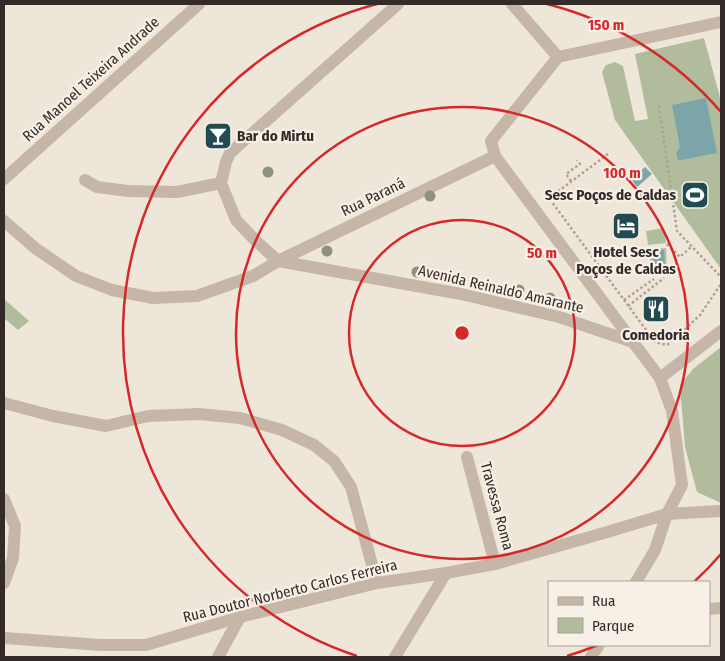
<svg xmlns="http://www.w3.org/2000/svg" width="725" height="661" font-family="'Fira Sans Condensed',sans-serif">
	<style>
		.green { fill: #b0bc9c }
		.water { fill: #7ca5a9 }
		.lines { fill: none; stroke-linecap: round; stroke-linejoin: round }
		.path { stroke: #b1a092; stroke-width: 2.5; stroke-dasharray: 2.5 2.5; stroke-linecap: butt }
		.minor { stroke: #c5b6a7; stroke-width: 12 }
		.tertiary { stroke: #c5b6a7; stroke-width: 12 }
		.tree { fill: #8f927b }
		.ring { fill: none; stroke: #d62828; stroke-width: 2.5 }
		.labels { text-anchor: middle; dominant-baseline: central; stroke-width: 4.5; stroke-linejoin: round; paint-order: stroke }
		.street-label { font-size: 15px; fill: #332b27; stroke: #f7f0e6 }
		.poi-label { font-size: 15px; font-weight: bold; fill: #332b27; stroke: #f7f0e6 }
		.centre { fill: #d62828; stroke: #f7f0e6; stroke-width: 2.5 }
		.ring-label { font-size: 15px; text-anchor: middle; font-weight: bold; fill: #d62828; stroke: #f7f0e6; stroke-width: 4.5; stroke-linejoin: round; paint-order: stroke }
	</style>
	<rect width="100%" height="100%" fill="#efe6da"/>
	<g class="green">
		<path d="M704,38L721,101V269L615,120L602,72L606,65L615,62L623,66L635,121L648,119L635,54Z"/>
		<path d="M664,228L666,243L648,245L646,231Z"/>
		<path d="M666,248L667,272L651,273L649,249Z"/>
		<path d="M4,299L29,321L18,330L4,318Z"/>
		<path d="M721,347V503L697,492L685,447L680,385L693,369Z"/>
	</g>
	<g class="water">
		<path d="M706,98L717,153L681,160H678L676,153L680,147L672,105Z"/>
		<path d="M645,167L652,174L637,187L631,179Z"/>
		<path d="M652,250H664L665,270H654Z"/>
	</g>
	<g class="lines">
		<g class="path">
			<path d="M659,106L677,231L721,277"/>
			<path d="M608,154L549,198L655,342L667,345L681,333L686,338"/>
			<path d="M571,181L566,174L580,164L577,160"/>
			<path d="M667,244L680,257L692,246"/>
			<path d="M624,300L654,279"/>
			<path d="M628,306L664,278"/>
			<path d="M681,333L700,315L721,284"/>
		</g>
		<g class="minor">
			<path d="M512,4L558,57"/>
			<path d="M4,179L199,4"/>
			<path d="M85,180L97,187L128,191L177,192L221,183"/>
			<path d="M4,221L35,248L76,276L112,290L153,298L197,296L253,276L278,261L495,156"/>
			<path d="M660,378L721,331"/>
			<path d="M4,403L53,416L106,426L148,416L199,414L240,418L282,430L314,445L334,461L351,487L377,583"/>
			<path d="M467,457L495,564"/>
			<path d="M4,499L15,526L13,558L4,583"/>
			<path d="M667,514L721,511"/>
			<path d="M709,609L721,608"/>
			<path d="M218,657L240,617"/>
			<path d="M395,657L446,573"/>
		</g>
		<g class="tertiary">
			<path d="M398,4L230,153L226,162L221,183L236,220L255,240L278,261L461,294L559,317L633,342L660,378L672,411L682,485L667,514L655,550L636,582"/>
			<path d="M633,342L495,156L491,141L558,57L721,22"/>
			<path d="M4,638L101,645H146L240,617L377,583L446,573L495,564L604,533L667,514"/>
			<path d="M591,657L599,645"/>
		</g>
	</g>
	<g class="tree">
		<circle cx="268" cy="172" r="5.5"/>
		<circle cx="430" cy="196" r="5.5"/>
		<circle cx="327" cy="251" r="5.5"/>
		<circle cx="417" cy="272" r="5.5"/>
		<circle cx="443" cy="277" r="5.5"/>
		<circle cx="519" cy="290" r="5.5"/>
		<circle cx="550" cy="298" r="5.5"/>
	</g>
	<g class="ring">
		<circle cx="462" cy="333" r="113"/>
		<circle cx="462" cy="333" r="226"/>
		<path d="M721 554A340 340 0 0 1 694 582M598 645A340 340 0 0 1 567 656M357 656A340 340 0 0 1 377 4M547 4A340 340 0 0 1 721 112"/>
	</g>
	<defs>
		<g id="bar-square" transform="scale(1.4375)"><rect x="-9" y="-9" width="18" height="18" rx="4" fill="#214b50" stroke="#f7f0e6"/><path d="M-6-5H6L.8 .8V4.5H3.5V6h-7V4.5H-.8V.8Z" fill="#fff"/></g>
		<g id="stadium-square" transform="scale(1.4375)"><rect x="-9" y="-9" width="18" height="18" rx="4" fill="#214b50" stroke="#f7f0e6"/><path d="M0-5a6.5 5 0 1 0 0 10a6.5 5 0 1 0 0-10ZM-3.5-1.8h7v3.6h-7Z" fill="#fff"/></g>
		<g id="hotel-square" transform="scale(1.4375)"><rect x="-9" y="-9" width="18" height="18" rx="4" fill="#214b50" stroke="#f7f0e6"/><path d="M-6-4.5h1.5V1H6V5H4.5V3h-9V5H-6ZM-4 0a1.8 1.8 0 1 1 3.6 0ZM.5 0V-2.5h3Q6-2.5 6 0Z" fill="#fff"/></g>
		<g id="restaurant-square" transform="scale(1.4375)"><rect x="-9" y="-9" width="18" height="18" rx="4" fill="#214b50" stroke="#f7f0e6"/><path d="M-5-6h1v4h1v-4h1v4h1v-4h1v5L-1.5 .5V6h-2V.5L-5-1ZM5-6V6H3V1.5H1.5Q1.5-4 5-6Z" fill="#fff"/></g>
	</defs>
	<g fill-rule="evenodd">
		<use href="#bar-square" x="218" y="136"/>
		<use href="#stadium-square" x="695" y="195"/>
		<use href="#hotel-square" x="626" y="226"/>
		<use href="#restaurant-square" x="656" y="309"/>
	</g>
	<g class="labels">
		<g class="street-label">
			<text transform="translate(91 79) rotate(-42)">Rua Manoel Teixeira Andrade</text>
			<text transform="translate(373 197) rotate(-26)">Rua Paraná</text>
			<text transform="translate(501 289) rotate(13)">Avenida Reinaldo Amarante</text>
			<text transform="translate(497 506) rotate(75)">Travessa Roma</text>
			<text transform="translate(290 591) rotate(-14)">Rua Doutor Norberto Carlos Ferreira</text>
		</g>
		<g class="poi-label">
			<text x="237" y="136" text-anchor="start">Bar do Mirtu</text>
			<text x="676" y="195" text-anchor="end">Sesc Poços de Caldas</text>
			<text x="626" y="252">Hotel Sesc<tspan x="626" dy="17">Poços de Caldas</tspan></text>
			<text x="656" y="335">Comedoria</text>
		</g>
	</g>
	<circle cx="462" cy="333" r="8" class="centre"/>
	<g class="ring-label">
		<text x="606" y="30">150 m</text>
		<text x="622" y="178">100 m</text>
		<text x="542" y="258">50 m</text>
	</g>
	<rect width="725" height="661" fill="none" stroke="#332b27" stroke-width="10"/>
	<rect x="548" y="581" width="162" height="65" fill="#f7f0e6" stroke="#a9a19a"/>
	<rect x="558" y="597" width="25" height="8" fill="#c5b6a7" stroke="#a9a19a"/>
	<text x="592" y="606" font-size="15" fill="#332b27">Rua</text>
	<rect x="558" y="618" width="25" height="15" fill="#b0bc9c" stroke="#a9a19a"/>
	<text x="592" y="631" font-size="15" fill="#332b27">Parque</text>
</svg>
